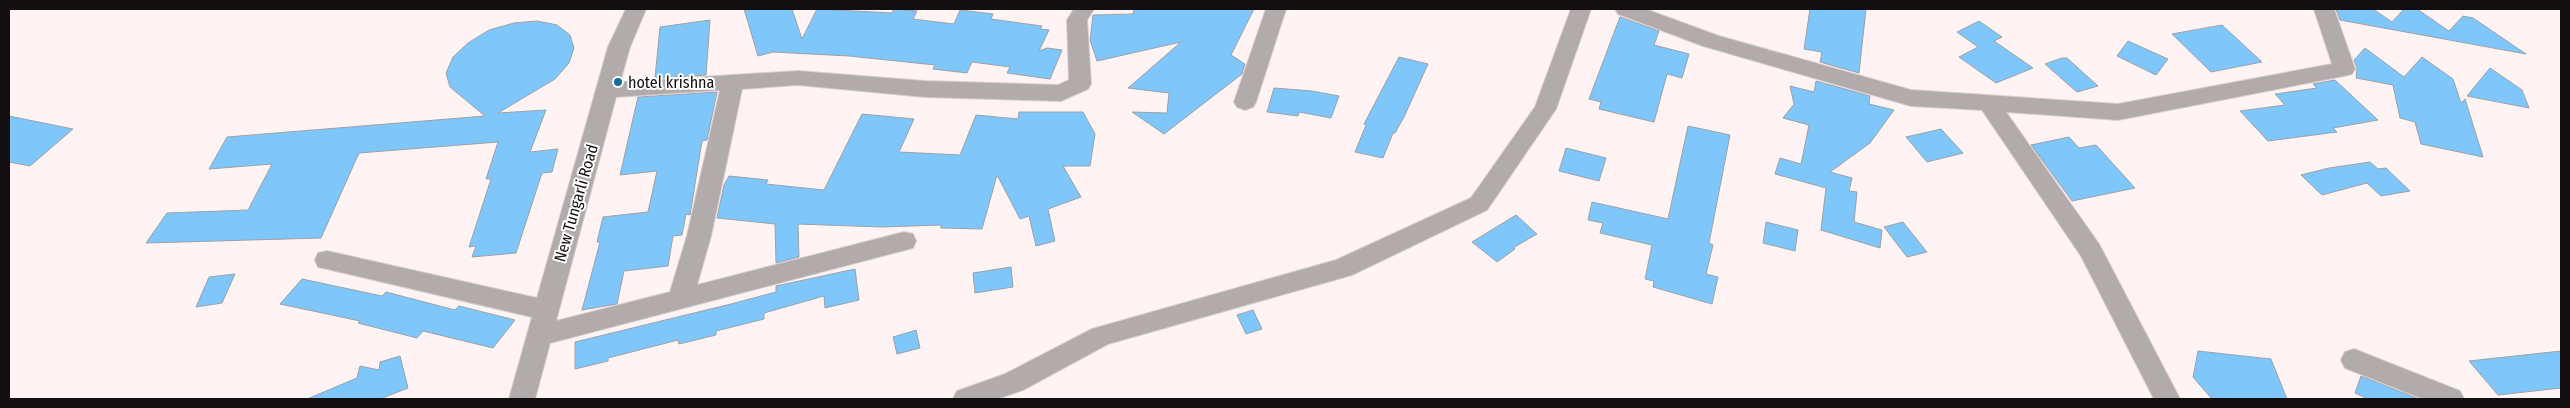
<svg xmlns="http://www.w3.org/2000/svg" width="2570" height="408" font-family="'Fira Sans Condensed',sans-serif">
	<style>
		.building { fill: #7fc7fb; stroke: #99a2a9 }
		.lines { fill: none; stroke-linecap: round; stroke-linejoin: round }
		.minor-casing { stroke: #d9cecf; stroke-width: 2 }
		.minor { fill: #b1abab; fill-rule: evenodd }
		.poi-dot { fill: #186a9b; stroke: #fff; stroke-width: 2 }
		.labels { text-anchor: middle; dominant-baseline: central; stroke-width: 4; stroke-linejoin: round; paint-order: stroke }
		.poi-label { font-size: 16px; fill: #130e0f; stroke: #fff; text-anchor: start }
		.street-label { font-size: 16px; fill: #130e0f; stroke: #fff }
	</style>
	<rect width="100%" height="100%" fill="#fff3f4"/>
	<g class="building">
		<path d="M744,9H792L802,39L817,9L892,13L894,9L917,11L913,19L954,24L960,10L993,14L991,19L1042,26L1040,29L1049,30L1039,51L1047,48L1062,50L1050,79L1007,73L1010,67L972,62L967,73L933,69L935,65L849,56L773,52L758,56Z"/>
		<path d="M1134,9H1254L1231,55L1245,64L1242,74L1164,134L1132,112L1167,113L1169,93L1128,88L1181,42L1097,61L1090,40L1093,15L1133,14Z"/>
		<path d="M1810,9H1866L1859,73L1820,62L1822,52L1804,49Z"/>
		<path d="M2336,9H2373L2392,22L2404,9H2417L2449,31L2463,16L2473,18L2526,54L2340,20Z"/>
		<path d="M1620,17L1659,31L1654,45L1689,54L1682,78L1667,74L1654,122L1599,109L1601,102L1589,99Z"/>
		<path d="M710,20L706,75L655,78L660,27Z"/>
		<path d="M537,21L557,25L570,35L574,48L569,63L555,79L498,113L546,110L530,152L558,149L552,172L542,173L516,253L472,257L476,246L469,247L491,179H486L498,142L359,153L321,238L146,243L167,213L248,210L272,164L209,169L227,137L485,116L450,87L446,73L453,57L468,43L489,30L514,23Z"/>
		<path d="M1979,21L2002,37L1994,41L2033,68L1996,83L1959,57L1978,47L1957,32Z"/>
		<path d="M2222,25L2262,62L2211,72L2172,34Z"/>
		<path d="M2128,41L2168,59L2156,75L2117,56Z"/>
		<path d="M2365,48L2404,77L2422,57L2453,79L2461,103L2465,99L2483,157L2421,144L2415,122L2400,118L2393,85L2356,78L2357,68L2354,60Z"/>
		<path d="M1399,57L1428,64L1404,117L1395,133H1393L1383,158L1355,152L1366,125L1364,124Z"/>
		<path d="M2062,58H2067L2098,86L2077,92L2045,64Z"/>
		<path d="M2490,68L2522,90L2529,108L2467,96Z"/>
		<path d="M2335,80L2378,120L2333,128L2337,132L2268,141L2240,111L2285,105L2275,94L2317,88L2313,84Z"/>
		<path d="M1816,81L1870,96L1869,104L1894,110L1870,143L1830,172L1852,178L1849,191L1857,192L1854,222L1882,230L1880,248L1821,230L1826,188L1775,174L1780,158L1801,164L1809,125L1783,118L1794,104L1790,86L1814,92Z"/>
		<path d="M1274,88L1312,91L1339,96L1331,118L1299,112L1298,116L1267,112Z"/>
		<path d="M717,92L707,140L702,141L690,215L686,214L682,235L673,236L668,266L624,271L617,304L582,310L600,242H597L603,217L648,212L657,171L620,175L638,97Z"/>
		<path d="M1019,112H1083L1095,134L1090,166H1063L1081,197L1048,209L1055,241L1036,246L1029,216L1020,219L997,175L982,229L941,228V225L882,227L798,224L799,257L776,263L775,224L717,218L724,185L729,176L768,180L766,184L824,190L862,114L914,119L899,152L960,155L976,115L1018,119Z"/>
		<path d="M9,116L73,129L30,166L9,162Z"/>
		<path d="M1688,126L1730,135L1709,243L1713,245L1706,274L1718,277L1712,304L1653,287L1654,281L1645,279L1652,245L1600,233L1603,223L1588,220L1592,202L1668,219Z"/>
		<path d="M1941,129L1963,153L1927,162L1906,137Z"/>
		<path d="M2069,137L2079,148L2096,145L2135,188L2072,201L2031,145Z"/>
		<path d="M1566,148L1606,158L1599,181L1559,171Z"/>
		<path d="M2370,162L2378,169L2386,168L2410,191L2381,196L2367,183L2322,195L2301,175L2329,168Z"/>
		<path d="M1516,215L1537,234L1513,248L1515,249L1497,262L1472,242Z"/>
		<path d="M1766,222L1798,230L1795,251L1763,243Z"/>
		<path d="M1903,222L1927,252L1907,257L1884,227Z"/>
		<path d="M1011,267L1013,287L975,293L973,273Z"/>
		<path d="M855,269L859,300L825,308L824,296L764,313V319L716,331V335L679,344L678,340L608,358V361L575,369V342L731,304L776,292V286Z"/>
		<path d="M235,274L222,303L196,307L209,277Z"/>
		<path d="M302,279L382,296L386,292L455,310L459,306L515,320L493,348L423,331L417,338L358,323L360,321L280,304Z"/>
		<path d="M1253,310L1262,329L1246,334L1237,315Z"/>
		<path d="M916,330L920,348L897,354L893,337Z"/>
		<path d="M2198,351L2271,359L2287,399H2212L2193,377Z"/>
		<path d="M2561,351V388L2498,395L2469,361Z"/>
		<path d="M400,356L408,388L380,399H307L357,378L360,366L379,370L380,362Z"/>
		<path d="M2361,376L2419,399H2368L2355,393Z"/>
	</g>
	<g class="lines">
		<g class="minor-casing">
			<g id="minor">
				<path d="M626,9H646L630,47L620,82L798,71L925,81L1058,85L1069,80L1067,20L1074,9H1094L1087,20L1091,84L1088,89L1061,101L925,97L798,85L742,89L711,236L697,285L904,232L913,234L916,241L913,248L550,343L535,399H509L532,317L327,269L318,267L315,260L318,253L327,251L537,298L608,47ZM720,90L687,236L670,292L556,321L616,97Z"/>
				<path d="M1266,9H1286L1256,102L1253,107L1245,110L1237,107L1234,102Z"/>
				<path d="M1571,9H1591L1556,109L1487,210L1352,275L1108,344L1023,390L997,399H953L957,391L1005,374L1092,329L1336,260L1471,198L1535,107Z"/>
				<path d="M1615,9H1645L1719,36L1911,90L2118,104L2332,64L2314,9H2334L2355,69L2352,74L2344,76L2118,120L2006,112L2099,244L2180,399H2154L2081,256L1982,110L1911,106L1703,46L1618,14Z"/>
				<path d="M2354,349L2460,391L2464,399H2423L2345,368L2341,360L2345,352Z"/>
			</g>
		</g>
		<use href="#minor" class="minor"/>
	</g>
	<circle class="poi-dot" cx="618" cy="82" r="5"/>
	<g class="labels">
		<g class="poi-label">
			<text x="628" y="82">hotel krishna</text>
		</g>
		<g class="street-label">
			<text transform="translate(576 203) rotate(-74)">New Tungarli Road</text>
		</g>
	</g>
	<rect width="2570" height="408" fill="none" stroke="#130e0f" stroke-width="20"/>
</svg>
